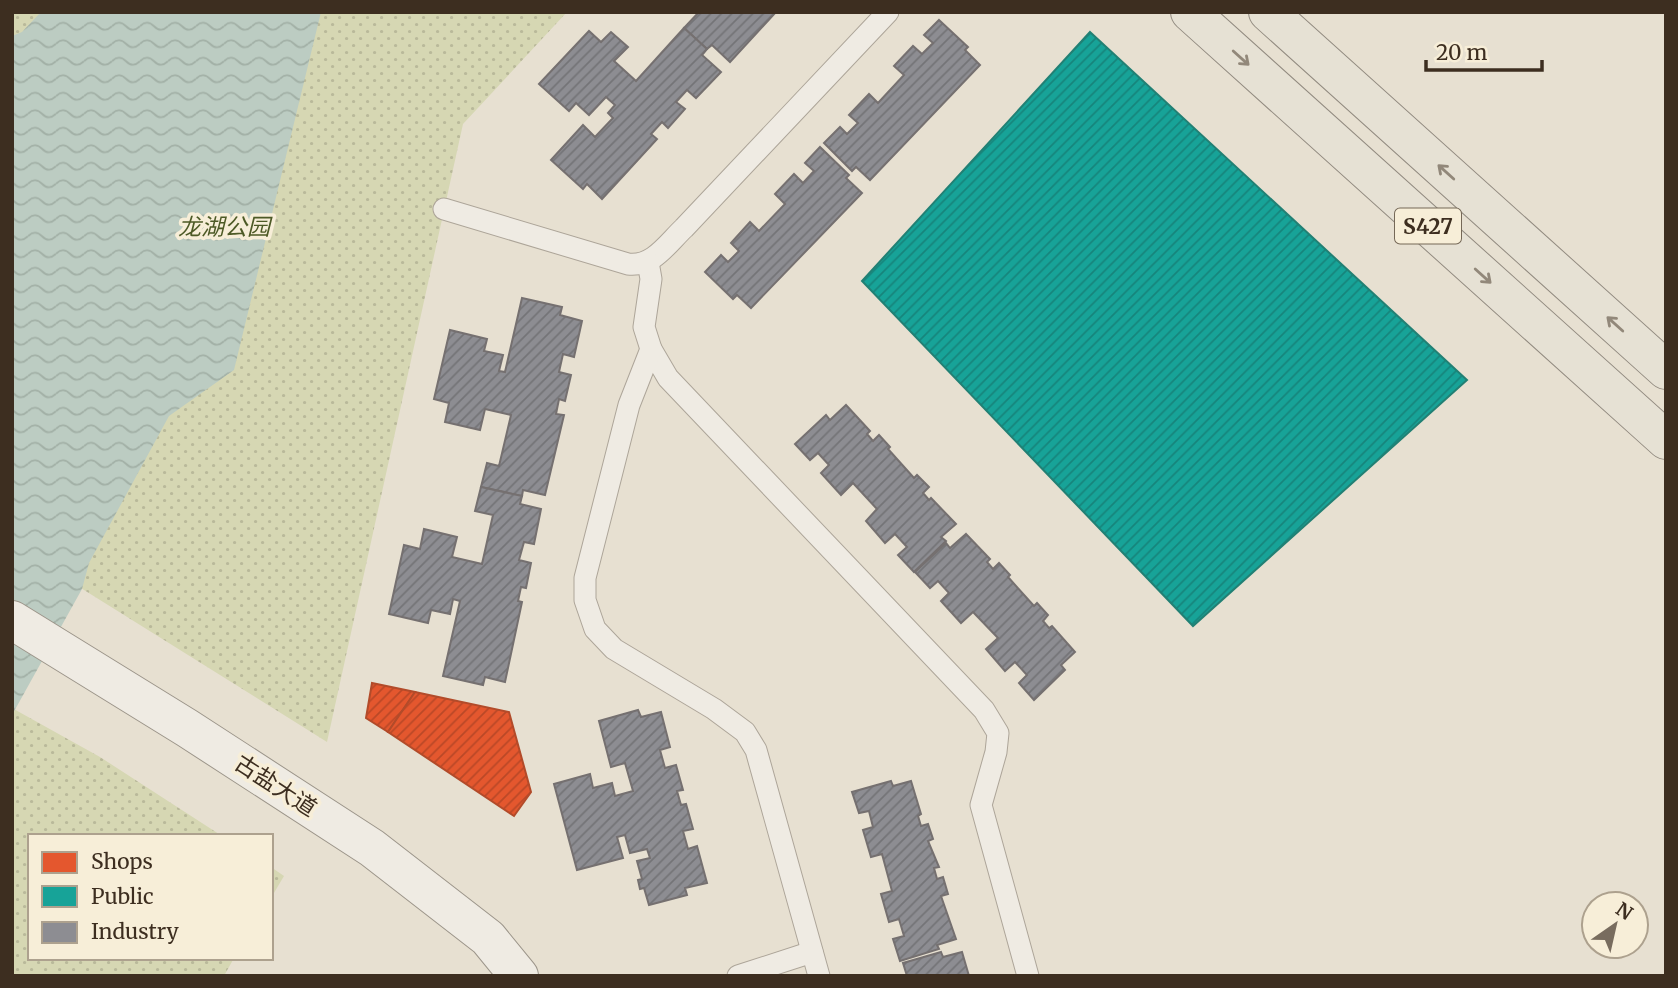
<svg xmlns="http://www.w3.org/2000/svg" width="1678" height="988" font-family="Merriweather,'Noto Sans SC',serif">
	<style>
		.green { fill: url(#green-dots) }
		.water { fill: url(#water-waves) }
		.shops { fill: url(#shops-hatch); stroke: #b24b2a; stroke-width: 2 }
		.public { fill: url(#public-hatch); stroke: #228074; stroke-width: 2 }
		.industry { fill: url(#industry-hatch); stroke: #757070; stroke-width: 2 }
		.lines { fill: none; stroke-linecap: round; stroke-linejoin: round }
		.lane-casing { stroke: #ada599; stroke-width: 23 }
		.secondary-casing { stroke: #9c958a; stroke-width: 40 }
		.primary-casing { stroke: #928b80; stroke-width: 40 }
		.lane { stroke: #efebe3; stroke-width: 21 }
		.secondary { stroke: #efebe3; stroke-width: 38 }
		.primary { stroke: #e6e1d4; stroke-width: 38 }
		.oneway { stroke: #92887a }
		.labels { text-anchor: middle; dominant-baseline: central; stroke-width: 7; stroke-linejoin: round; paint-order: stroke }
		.shield { fill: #f7eed8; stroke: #756857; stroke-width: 2 }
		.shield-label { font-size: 21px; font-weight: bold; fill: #3d2e20 }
		.park-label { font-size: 23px; font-style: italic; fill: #4d5a26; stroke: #f7eed8 }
		.street-label { font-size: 23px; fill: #3d2e20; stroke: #f7eed8 }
	</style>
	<defs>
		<pattern id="green-dots" width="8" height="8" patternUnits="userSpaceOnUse" patternTransform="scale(1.75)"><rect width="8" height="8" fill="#d6d7b3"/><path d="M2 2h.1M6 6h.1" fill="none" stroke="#b9b99a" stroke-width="1.8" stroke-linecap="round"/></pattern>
		<pattern id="water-waves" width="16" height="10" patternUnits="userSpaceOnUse" patternTransform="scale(1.75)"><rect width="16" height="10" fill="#bcccc2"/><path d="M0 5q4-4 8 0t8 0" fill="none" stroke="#a2b0a6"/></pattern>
		<pattern id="shops-hatch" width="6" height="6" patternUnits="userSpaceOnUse" patternTransform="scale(1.75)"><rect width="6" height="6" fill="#e4572e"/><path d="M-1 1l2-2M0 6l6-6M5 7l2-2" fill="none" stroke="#ba4827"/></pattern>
		<pattern id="public-hatch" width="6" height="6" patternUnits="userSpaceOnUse" patternTransform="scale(1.75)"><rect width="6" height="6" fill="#17a398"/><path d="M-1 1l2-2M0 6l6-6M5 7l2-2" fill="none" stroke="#16857c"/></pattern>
		<pattern id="industry-hatch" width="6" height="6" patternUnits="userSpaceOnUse" patternTransform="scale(1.75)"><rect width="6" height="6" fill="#8d8d92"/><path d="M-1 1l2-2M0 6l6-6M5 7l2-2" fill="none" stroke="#747477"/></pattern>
	</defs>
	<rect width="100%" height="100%" fill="#e7e0d1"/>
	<g class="green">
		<path d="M12,12H567L463,124L327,742L12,545Z"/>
		<path d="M12,708L100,757L222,836H30V958H234L224,976H12Z"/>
		<path d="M271,867L284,876L271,898Z"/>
	</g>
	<path class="water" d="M41,12H321L234,370L169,416L89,563L82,589L12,715V36L22,32Z"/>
	<g class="shops">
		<path d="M372,683L415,692L388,732L366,718Z"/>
		<path d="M415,692L509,712L531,792L514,816L388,732Z"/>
	</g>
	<path class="public" d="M1090,32L1467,380L1193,626L862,281Z"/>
	<g class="industry">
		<path d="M699,12H776L730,62L712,45L707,49L684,28Z"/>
		<path d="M939,20L968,47L965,50L980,65L870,180L856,167L852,171L824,143L840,127L847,134L858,123L849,115L869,94L878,103L904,75L894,66L913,46L922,54L933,43L924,35Z"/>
		<path d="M684,28L707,49L702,55L721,72L696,98L687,90L676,102L685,109L668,128L662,122L651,134L657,139L602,199L587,184L583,189L551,160L583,125L595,137L613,118L608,113L615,105L606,97L589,115L576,103L569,111L539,84L589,31L601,42L611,32L628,47L614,61L636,81Z"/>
		<path d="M820,147L849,175L846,178L862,193L751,308L737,295L733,299L705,272L721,255L728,262L739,251L731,243L750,222L759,231L785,204L775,194L794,174L803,183L814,171L805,163Z"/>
		<path d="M522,298L562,307L560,315L582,321L574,357L563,354L559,372L571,375L565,401L559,399L556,414L564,415L545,495L523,490L522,496L481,487L487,463L499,466L511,415L485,409L480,430L445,422L449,403L434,399L450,330L487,339L484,351L503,355L499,371L505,372Z"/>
		<path d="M846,405L870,431L867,434L873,441L879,435L890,447L888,449L914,478L917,475L929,487L923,493L929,500L931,498L956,524L941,537L946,541L914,572L898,555L907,547L895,534L885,543L866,521L877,509L853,483L841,495L821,473L829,465L818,453L810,460L795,444L826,415L830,420Z"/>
		<path d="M481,487L522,496L520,504L541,509L534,544L524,542L519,560L531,563L526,588L521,587L518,601L522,602L505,682L485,677L483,685L443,676L460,601L453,599L450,614L431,610L428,623L389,614L404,545L420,549L424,529L457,537L452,557L482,564L493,515L475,511Z"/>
		<path d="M966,534L990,559L987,562L993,569L999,563L1010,575L1008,577L1034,606L1037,603L1048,615L1043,621L1049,628L1052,626L1075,652L1061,665L1065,670L1034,700L1019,683L1027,675L1015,662L1005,671L986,649L998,638L973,612L961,623L941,601L949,593L938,581L930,588L915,572L946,543L950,548Z"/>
		<path d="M638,710L641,717L661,712L670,747L660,750L665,768L676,765L683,790L677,791L681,805L686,804L693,829L683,831L688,849L697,846L707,883L685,888L687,895L649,905L644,888L640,889L638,880L642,879L637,861L650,858L647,849L630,853L625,835L617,837L623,858L577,870L554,784L590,774L593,788L612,783L615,796L633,791L625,763L611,767L599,721Z"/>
		<path d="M891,781L893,786L911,781L921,814L918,816L921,826L928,824L933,839L928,841L939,867L934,868L937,879L943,877L948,894L941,896L956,939L937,945L939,949L900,961L893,939L904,936L899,919L889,922L881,894L892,891L882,854L871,857L863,830L873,827L869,811L859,813L852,792Z"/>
		<path d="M941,952L943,957L962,952L969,976H907L903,963Z"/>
	</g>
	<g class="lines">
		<g class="lane-casing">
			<g id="lane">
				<path d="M444,209L628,264C653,267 667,244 684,228L888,12"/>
				<path d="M648,262L651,279L644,327L651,349L668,378L984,710L998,733L996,752L981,805L1028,976"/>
				<path d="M651,349L629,405L585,578V600L595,629L614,649L714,709L745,732L756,750L819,976"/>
				<path d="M738,976L812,952"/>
			</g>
		</g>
		<g class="secondary-casing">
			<path id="secondary" d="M12,620L187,728L372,848L488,938L519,976"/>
		</g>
		<g class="primary-casing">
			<g id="primary">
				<path d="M1190,12L1666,440"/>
				<path d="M1268,12L1666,370"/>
			</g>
		</g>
		<use href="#lane" class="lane"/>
		<use href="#secondary" class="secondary"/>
		<use href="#primary" class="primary"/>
	</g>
	<defs><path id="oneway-shaft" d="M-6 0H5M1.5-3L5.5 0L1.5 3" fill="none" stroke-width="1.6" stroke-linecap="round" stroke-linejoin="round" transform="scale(1.75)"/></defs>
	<g class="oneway">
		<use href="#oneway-shaft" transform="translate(1241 58) rotate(42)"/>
		<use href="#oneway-shaft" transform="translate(1446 172) rotate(-138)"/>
		<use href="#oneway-shaft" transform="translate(1483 276) rotate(42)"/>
		<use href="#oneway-shaft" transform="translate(1615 324) rotate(-138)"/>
	</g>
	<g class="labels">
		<rect class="shield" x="1395" y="208.5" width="66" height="35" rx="5"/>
		<g class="shield-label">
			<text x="1428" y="226">S427</text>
		</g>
		<g class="park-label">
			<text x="224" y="226">龙湖公园</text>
		</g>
		<g class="street-label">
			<text transform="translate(276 785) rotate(33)">古盐大道</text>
		</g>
	</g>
	<rect width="1678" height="988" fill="none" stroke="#3d2e20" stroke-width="28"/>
	<rect x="28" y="834" width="245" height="126" fill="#f7eed8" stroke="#ada18e" stroke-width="2"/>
	<rect x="42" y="852" width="35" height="21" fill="#e4572e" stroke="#ada18e" stroke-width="2"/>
	<text x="91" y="869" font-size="21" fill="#3d2e20">Shops</text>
	<rect x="42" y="886" width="35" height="21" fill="#17a398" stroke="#ada18e" stroke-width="2"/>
	<text x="91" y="904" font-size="21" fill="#3d2e20">Public</text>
	<rect x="42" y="922" width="35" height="21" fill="#8d8d92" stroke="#ada18e" stroke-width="2"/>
	<text x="91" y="939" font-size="21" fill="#3d2e20">Industry</text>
	<g transform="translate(1615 925) rotate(34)"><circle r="33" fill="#f7eed8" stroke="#ada18e" stroke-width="2"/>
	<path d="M0-5L12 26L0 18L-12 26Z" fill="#786c5e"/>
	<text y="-10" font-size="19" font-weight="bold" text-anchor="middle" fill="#3d2e20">N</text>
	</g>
	<path d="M1426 60v10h116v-10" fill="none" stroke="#3d2e20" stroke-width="3.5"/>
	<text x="1436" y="60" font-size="21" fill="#3d2e20" stroke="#f7eed8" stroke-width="5" paint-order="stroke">20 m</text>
</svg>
